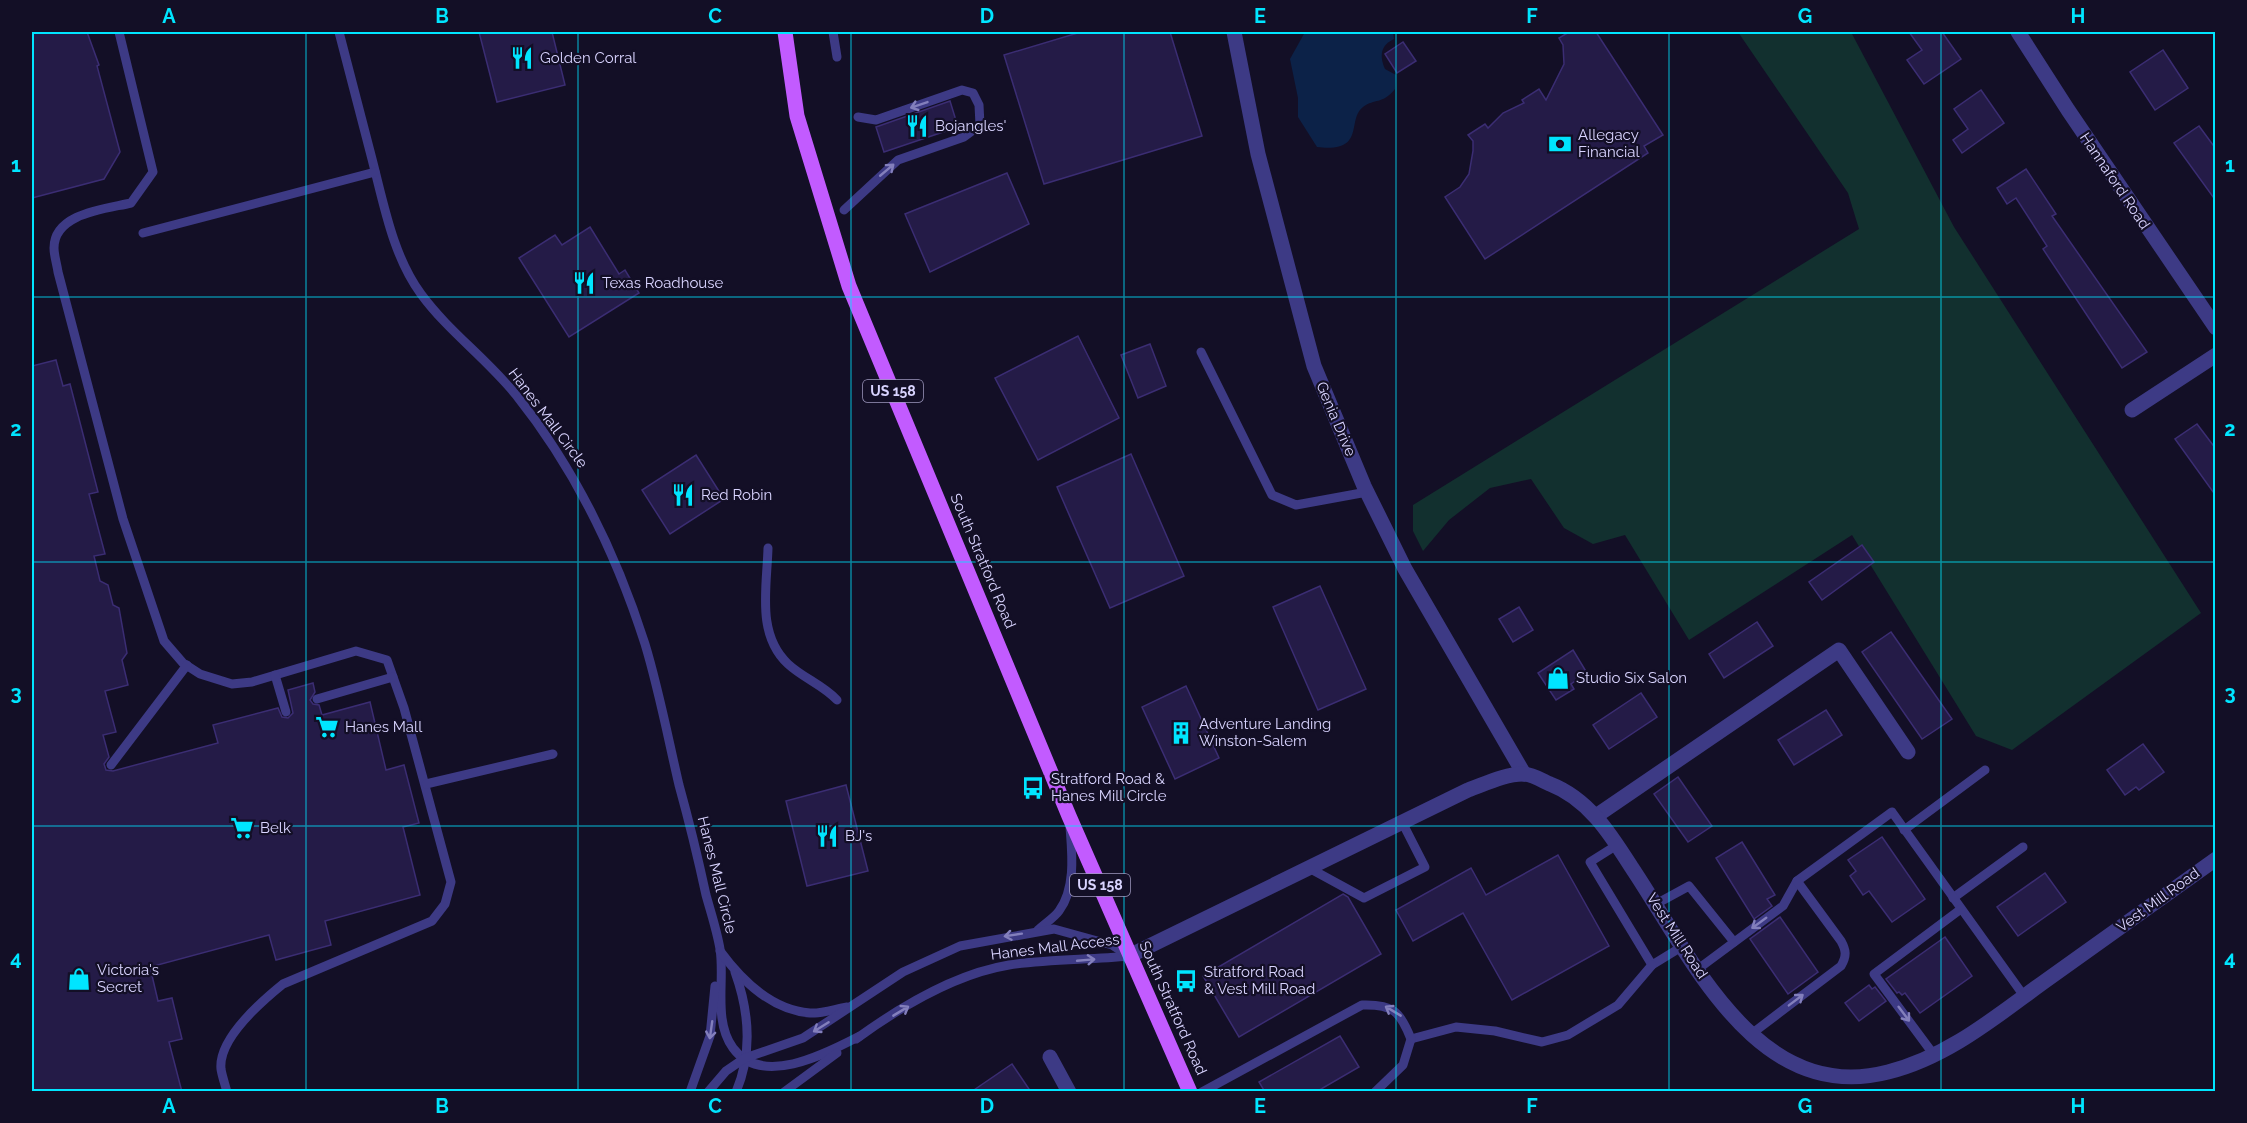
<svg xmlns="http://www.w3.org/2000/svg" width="2247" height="1123" font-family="Raleway,sans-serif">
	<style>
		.green { fill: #12302f }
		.water { fill: #0c2248 }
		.building { fill: #241b47; stroke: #3b2d73; stroke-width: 1.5 }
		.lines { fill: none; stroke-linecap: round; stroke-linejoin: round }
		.lane { stroke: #3d3a85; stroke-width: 9 }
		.street { stroke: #3d3a85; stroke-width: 15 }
		.primary { stroke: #c25bff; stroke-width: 15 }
		.oneway { stroke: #837fbc }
		.grid { fill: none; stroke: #00e5ff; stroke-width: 1.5; stroke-opacity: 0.55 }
		.labels { text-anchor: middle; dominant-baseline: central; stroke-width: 4.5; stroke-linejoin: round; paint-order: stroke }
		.shield { fill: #130f26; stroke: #9e99be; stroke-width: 1.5 }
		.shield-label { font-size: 14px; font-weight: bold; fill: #d9d4ff }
		.poi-label { font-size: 15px; fill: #d9d4ff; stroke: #130f26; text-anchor: start }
		.street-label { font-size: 15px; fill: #d9d4ff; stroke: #130f26 }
		.neatline { fill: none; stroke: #00e5ff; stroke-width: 2 }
		.grid-label { font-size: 20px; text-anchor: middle; font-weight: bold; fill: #00e5ff }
	</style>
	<rect width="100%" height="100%" fill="#130f26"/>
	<path class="green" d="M1738,32H1851L1954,227L2201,613L2012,750L1976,736L1852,535L1689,640L1625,535L1593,544L1564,528L1531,479L1490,488L1449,520L1423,551L1413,531V505L1859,229L1848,193Z"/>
	<path class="water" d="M1305,32H1393L1394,39C1381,45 1379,55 1385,69L1396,75L1395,89C1382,105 1375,98 1363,107C1346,120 1367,153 1317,147L1298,117V98L1290,59Z"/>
	<g class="building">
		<path d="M32,32H87L99,65L97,66L120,152L104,179L32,198Z"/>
		<path d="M479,32H552L565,85L497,102Z"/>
		<path d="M1081,32H1170L1202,136L1044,184L1004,55Z"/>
		<path d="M1569,32H1596L1663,135L1644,146L1648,153L1485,259L1445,197L1460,187L1469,174L1473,151V141L1468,135L1485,124L1488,128L1503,113L1524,103L1522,100L1539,89L1546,100L1564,64L1563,45L1559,38Z"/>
		<path d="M1909,32H1942L1961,59L1924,84L1907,60L1922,50Z"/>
		<path d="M1403,42L1416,61L1397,73L1385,54Z"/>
		<path d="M2163,50L2188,88L2155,110L2130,72Z"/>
		<path d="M1981,90L2004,123L1962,153L1953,140L1968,129L1954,109Z"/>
		<path d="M950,101L958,127L884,152L876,127Z"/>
		<path d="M2199,126L2216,149V201L2174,143Z"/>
		<path d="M2026,169L2056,214L2052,216L2147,352L2122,368L2043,249L2047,246L2016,198L2007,204L1997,188Z"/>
		<path d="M1007,173L1029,224L930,272L905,214Z"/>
		<path d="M590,227L619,274L625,270L639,293L569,337L519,258L555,235L562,245Z"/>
		<path d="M1078,336L1119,418L1038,460L995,378Z"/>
		<path d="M1150,344L1166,386L1138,398L1121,355Z"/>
		<path d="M56,360L63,386L70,384L98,492L89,494L105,554L94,556L100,581L108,585L113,605L119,608L127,653L122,660L128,685L105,691L116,732L103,735L109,757L104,764L106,770L113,771L218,743L213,725L278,708L282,717L288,718L293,713L288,690L313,683L315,692L310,700L313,704L319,705L322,715L370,702L386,770L404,765L419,823L403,827L420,895L325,921L331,945L276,960L269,935L150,967L158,1001L172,998L182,1039L169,1042L182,1092H32V366Z"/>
		<path d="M2197,424L2216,449V496L2175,439Z"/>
		<path d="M1131,454L1184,576L1110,608L1057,487Z"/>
		<path d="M696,455L724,499L670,534L642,490Z"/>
		<path d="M1862,545L1874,562L1822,600L1809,582Z"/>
		<path d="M1320,586L1366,689L1318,710L1273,607Z"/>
		<path d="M1519,607L1533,630L1513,642L1499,619Z"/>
		<path d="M1757,622L1773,646L1724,678L1709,654Z"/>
		<path d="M1891,632L1952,719L1922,739L1862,652Z"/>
		<path d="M1573,650L1587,673L1571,684L1574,689L1556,700L1538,673Z"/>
		<path d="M1186,686L1219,758L1175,779L1142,707Z"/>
		<path d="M1641,693L1657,717L1609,749L1593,725Z"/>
		<path d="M1826,710L1842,735L1794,765L1778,740Z"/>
		<path d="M2143,744L2164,772L2139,790L2136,787L2125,795L2107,770Z"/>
		<path d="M1678,777L1712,826L1688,842L1654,794Z"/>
		<path d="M846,785L868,871L807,886L786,801Z"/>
		<path d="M1882,837L1925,899L1892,922L1869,891L1863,895L1850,876L1856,871L1848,860Z"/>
		<path d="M1742,842L1775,895L1767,899L1772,906L1754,919L1716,858Z"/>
		<path d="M1558,855L1609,946L1512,1000L1463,913L1413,941L1396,910L1471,868L1486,895Z"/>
		<path d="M2045,873L2066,902L2018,936L1997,907Z"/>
		<path d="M1343,894L1348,897L1381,954L1239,1037L1203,976Z"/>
		<path d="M1780,917L1818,972L1788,994L1750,939Z"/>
		<path d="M1945,937L1972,976L1920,1013L1905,993L1902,995L1899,992L1897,993L1886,979Z"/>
		<path d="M1869,985L1872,989L1875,987L1886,1001L1859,1021L1845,1003Z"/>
		<path d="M1340,1036L1359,1067L1316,1092H1265L1259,1082Z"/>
		<path d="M1012,1064L1031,1092H971Z"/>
	</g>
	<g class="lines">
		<g class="lane">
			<path d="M119,32L153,172L131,203C106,209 54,213 54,248C54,256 57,264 58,272L123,519L164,641L183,663L200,674L232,684L252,682L356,651L387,660L404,708L451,882L445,904L432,921L283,984C262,1001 218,1039 221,1069C222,1076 225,1084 227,1092"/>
			<path d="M339,32C350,74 361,117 372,159C384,205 393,256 421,294C448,331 487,359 516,395C576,470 616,553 645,644C659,690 668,738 679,785C689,821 698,858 706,895C711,913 717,931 720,949C725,980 713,1021 733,1048C762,1088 827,1053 860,1036"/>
			<path d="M833,32L837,57"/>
			<path d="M844,210L898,160L964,137L980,125L979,105L973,93L962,90L876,120L858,117"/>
			<path d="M143,233L375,172"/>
			<path d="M1201,352L1272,495L1296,505L1367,492"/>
			<path d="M768,548C767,587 756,634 788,664C803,678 823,685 837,700"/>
			<path d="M275,675L286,712"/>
			<path d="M317,699L393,677"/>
			<path d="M111,765L187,665"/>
			<path d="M426,784L553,754"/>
			<path d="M1904,830L1985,770"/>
			<path d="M1617,845L1590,862L1652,965L1683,946"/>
			<path d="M1309,868L1364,898L1425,867L1402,822"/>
			<path d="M1953,898L2023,847"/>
			<path d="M1656,904L1689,886L1734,942"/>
			<path d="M1038,930C1044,924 1054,918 1059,911C1076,888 1072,853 1070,827"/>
			<path d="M720,951C742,981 771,1010 810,1013C821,1014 835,1009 847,1007"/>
			<path d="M1698,969L1783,906L1797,881L1892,812L2024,996"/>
			<path d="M735,972C749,1011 753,1052 736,1092"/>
			<path d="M1750,1035L1841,966C1847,956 1846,950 1841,941L1797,881"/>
			<path d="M856,1039C900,1007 954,974 1009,965C1048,959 1089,960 1129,956"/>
			<path d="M1411,1039L1456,1027L1495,1031L1542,1042L1568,1035L1618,1005L1652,965"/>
			<path d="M1934,1055L1874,974L1961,909"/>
			<path d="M690,1092L710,1036L715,986"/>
			<path d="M708,1092L726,1071L745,1058L803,1038L903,972L960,946L1054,929L1112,945L1129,956"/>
			<path d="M784,1092L837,1053"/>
			<path d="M1202,1092L1362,1005C1393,1004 1400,1011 1411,1039L1403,1065L1375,1092"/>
		</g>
		<g class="street">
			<path d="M1234,32L1258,154L1314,366L1364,486L1405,569L1524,774"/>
			<path d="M2018,32L2068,110L2216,328"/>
			<path d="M2132,410L2216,355"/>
			<path d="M1596,816L1839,650L1908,752"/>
			<path d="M1129,956L1468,790C1485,784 1505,774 1523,774C1532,774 1543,781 1550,784C1589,799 1611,835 1632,868C1691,956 1757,1106 1888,1072C1949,1057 1999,1014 2048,979C2104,939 2160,899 2216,859"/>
			<path d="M1050,1057L1069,1092"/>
		</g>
		<path class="primary" d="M785,32L797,116L849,286L1069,816L1190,1092"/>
	</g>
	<defs><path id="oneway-shaft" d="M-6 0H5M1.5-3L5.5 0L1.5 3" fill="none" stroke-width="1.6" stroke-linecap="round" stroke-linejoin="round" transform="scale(1.5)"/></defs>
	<g class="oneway">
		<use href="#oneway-shaft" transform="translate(919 105) rotate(161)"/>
		<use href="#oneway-shaft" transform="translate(887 170) rotate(-40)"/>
		<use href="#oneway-shaft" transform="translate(1759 923) rotate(144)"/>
		<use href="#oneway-shaft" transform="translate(1013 935) rotate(171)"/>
		<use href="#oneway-shaft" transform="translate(1086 960) rotate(-5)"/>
		<use href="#oneway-shaft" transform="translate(1796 1000) rotate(-37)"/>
		<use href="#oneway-shaft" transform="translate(901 1011) rotate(-31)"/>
		<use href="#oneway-shaft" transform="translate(1393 1011) rotate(-149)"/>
		<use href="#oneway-shaft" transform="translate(1904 1014) rotate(53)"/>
		<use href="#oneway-shaft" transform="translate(821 1027) rotate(148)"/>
		<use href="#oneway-shaft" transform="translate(711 1030) rotate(98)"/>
	</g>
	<path class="grid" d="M306,32V1092M578,32V1092M851,32V1092M1124,32V1092M1396,32V1092M1669,32V1092M1941,32V1092M32,297H2216M32,562H2216M32,826H2216"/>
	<defs>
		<g id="restaurant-bare" transform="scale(1.8)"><path d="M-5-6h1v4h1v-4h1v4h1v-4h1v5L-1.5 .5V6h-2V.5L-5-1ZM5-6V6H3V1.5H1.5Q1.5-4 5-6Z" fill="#00e5ff" stroke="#130f26" stroke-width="2.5" paint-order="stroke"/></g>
		<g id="bank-bare" transform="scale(1.8)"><path d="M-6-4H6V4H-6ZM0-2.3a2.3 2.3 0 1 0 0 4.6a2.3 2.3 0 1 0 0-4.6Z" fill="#00e5ff" stroke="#130f26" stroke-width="2.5" paint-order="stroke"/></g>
		<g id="shop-bare" transform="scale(1.8)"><path d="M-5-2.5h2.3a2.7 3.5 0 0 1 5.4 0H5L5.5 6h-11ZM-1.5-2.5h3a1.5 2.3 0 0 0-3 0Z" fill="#00e5ff" stroke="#130f26" stroke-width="2.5" paint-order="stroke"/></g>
		<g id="supermarket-bare" transform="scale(1.8)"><path d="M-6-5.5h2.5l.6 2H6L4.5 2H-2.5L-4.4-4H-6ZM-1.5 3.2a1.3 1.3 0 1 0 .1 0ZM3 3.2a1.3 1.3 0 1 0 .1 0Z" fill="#00e5ff" stroke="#130f26" stroke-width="2.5" paint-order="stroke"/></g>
		<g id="building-bare" transform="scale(1.8)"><path d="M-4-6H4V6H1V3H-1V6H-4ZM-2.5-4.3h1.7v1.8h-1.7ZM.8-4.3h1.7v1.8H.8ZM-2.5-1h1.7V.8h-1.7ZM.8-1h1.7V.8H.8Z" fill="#00e5ff" stroke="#130f26" stroke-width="2.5" paint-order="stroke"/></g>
		<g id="bus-bare" transform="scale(1.8)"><path d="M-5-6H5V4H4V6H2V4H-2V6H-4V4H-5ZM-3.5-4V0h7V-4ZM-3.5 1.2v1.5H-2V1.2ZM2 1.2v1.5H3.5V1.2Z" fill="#00e5ff" stroke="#130f26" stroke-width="2.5" paint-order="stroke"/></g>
	</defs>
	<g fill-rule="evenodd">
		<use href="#restaurant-bare" x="522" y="58"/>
		<use href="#restaurant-bare" x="917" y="126"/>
		<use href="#bank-bare" x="1560" y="144"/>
		<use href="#restaurant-bare" x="584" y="283"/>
		<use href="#restaurant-bare" x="683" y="495"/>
		<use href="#shop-bare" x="1558" y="678"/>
		<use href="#supermarket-bare" x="327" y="727"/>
		<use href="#building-bare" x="1181" y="733"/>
		<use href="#bus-bare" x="1033" y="788"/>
		<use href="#supermarket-bare" x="242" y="828"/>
		<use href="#restaurant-bare" x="827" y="836"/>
		<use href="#shop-bare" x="79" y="979"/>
		<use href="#bus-bare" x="1186" y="981"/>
	</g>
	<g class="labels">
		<g class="shield">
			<rect x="863" y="380" width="60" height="22" rx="4.5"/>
			<rect x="1070" y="874" width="60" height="22" rx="4.5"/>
		</g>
		<g class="shield-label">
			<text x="893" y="391">US 158</text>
			<text x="1100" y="885">US 158</text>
		</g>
		<g class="poi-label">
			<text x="540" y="58">Golden Corral</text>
			<text x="935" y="126">Bojangles'</text>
			<text x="1578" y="135">Allegacy<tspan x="1578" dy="17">Financial</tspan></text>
			<text x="602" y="283">Texas Roadhouse</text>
			<text x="701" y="495">Red Robin</text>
			<text x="1576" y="678">Studio Six Salon</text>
			<text x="1199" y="724">Adventure Landing<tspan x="1199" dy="17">Winston-Salem</tspan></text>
			<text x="345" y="727">Hanes Mall</text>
			<text x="1051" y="779">Stratford Road &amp;<tspan x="1051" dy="17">Hanes Mill Circle</tspan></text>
			<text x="260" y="828">Belk</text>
			<text x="845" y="836">BJ's</text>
			<text x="97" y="970">Victoria's<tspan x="97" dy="17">Secret</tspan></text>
			<text x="1204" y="972">Stratford Road<tspan x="1204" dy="17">&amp; Vest Mill Road</tspan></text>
		</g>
		<g class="street-label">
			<text transform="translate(2115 181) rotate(56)">Hannaford Road</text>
			<text transform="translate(548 418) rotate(53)">Hanes Mall Circle</text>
			<text transform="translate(1336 419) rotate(67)">Genia Drive</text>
			<text transform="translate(983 561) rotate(67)">South Stratford Road</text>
			<text transform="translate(717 875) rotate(76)">Hanes Mall Circle</text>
			<text transform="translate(2158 900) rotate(-36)">Vest Mill Road</text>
			<text transform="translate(1677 936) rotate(57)">Vest Mill Road</text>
			<text transform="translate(1055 947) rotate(-7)">Hanes Mall Access</text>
			<text transform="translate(1173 1008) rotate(66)">South Stratford Road</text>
		</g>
	</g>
	<rect width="2247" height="1123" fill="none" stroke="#130f26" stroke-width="66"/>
	<rect x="33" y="33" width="2181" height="1057" class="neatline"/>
	<g class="grid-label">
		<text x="169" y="23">A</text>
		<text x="442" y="23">B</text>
		<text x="715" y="23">C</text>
		<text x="987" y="23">D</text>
		<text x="1260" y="23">E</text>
		<text x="1532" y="23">F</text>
		<text x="1805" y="23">G</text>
		<text x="2078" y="23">H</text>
		<text x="16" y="172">1</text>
		<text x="2230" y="172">1</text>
		<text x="16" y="436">2</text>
		<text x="2230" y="436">2</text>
		<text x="16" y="700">3</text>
		<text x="2230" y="700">3</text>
		<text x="16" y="965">4</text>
		<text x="2230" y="965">4</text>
		<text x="169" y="1113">A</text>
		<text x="442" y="1113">B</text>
		<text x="715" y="1113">C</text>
		<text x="987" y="1113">D</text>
		<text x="1260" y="1113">E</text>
		<text x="1532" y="1113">F</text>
		<text x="1805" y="1113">G</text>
		<text x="2078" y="1113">H</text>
	</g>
</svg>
